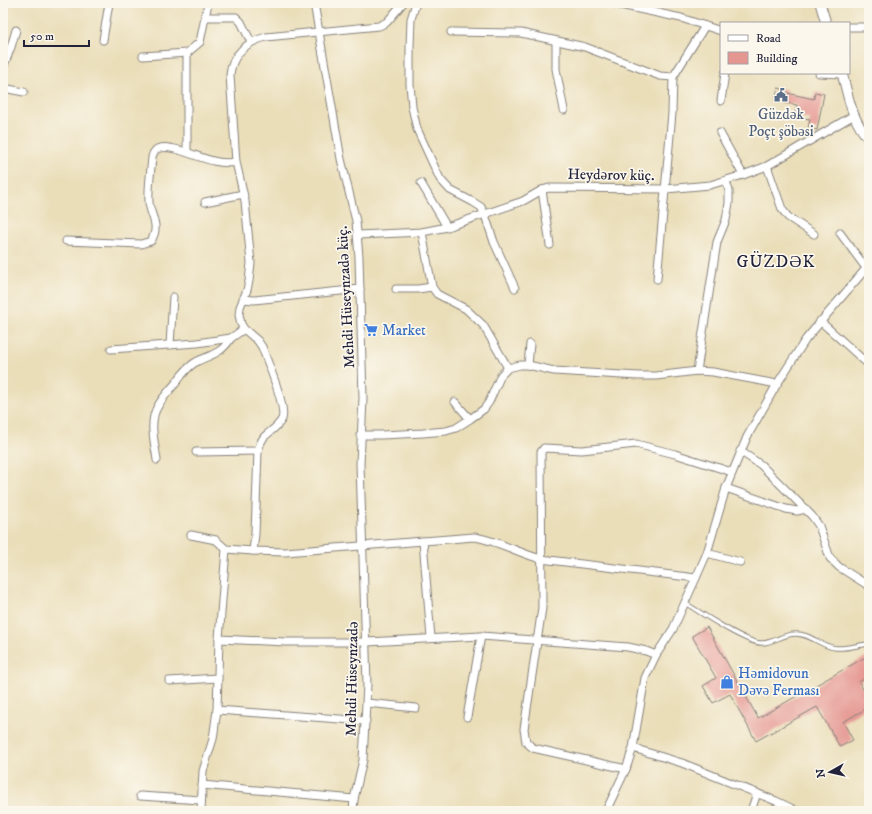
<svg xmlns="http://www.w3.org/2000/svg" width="872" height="814" font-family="'IM FELL DW Pica',serif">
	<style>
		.building { fill: #e59691 }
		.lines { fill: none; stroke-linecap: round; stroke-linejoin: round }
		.service-casing { stroke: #86807a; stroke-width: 5.5 }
		.minor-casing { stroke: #86807a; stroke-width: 9 }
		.tertiary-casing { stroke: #86807a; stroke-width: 11 }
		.service { stroke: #fff; stroke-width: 3.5 }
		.minor { stroke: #fff; stroke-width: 7 }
		.tertiary { stroke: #fff; stroke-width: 9 }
		.labels { text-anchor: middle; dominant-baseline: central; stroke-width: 3.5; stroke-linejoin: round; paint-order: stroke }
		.service-label { font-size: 15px; fill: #4e5e75; stroke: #fbf7ec }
		.street-label { font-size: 15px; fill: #22223b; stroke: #fbf7ec }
		.shop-label { font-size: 15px; fill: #366cbe; stroke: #fbf7ec; text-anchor: start }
		.quarter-label { font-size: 17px; letter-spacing: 1px; fill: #22223b; stroke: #fbf7ec }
	</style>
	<rect width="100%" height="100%" fill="#fbf7ec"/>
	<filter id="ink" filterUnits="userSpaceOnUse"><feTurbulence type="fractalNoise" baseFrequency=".025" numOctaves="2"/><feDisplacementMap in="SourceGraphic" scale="8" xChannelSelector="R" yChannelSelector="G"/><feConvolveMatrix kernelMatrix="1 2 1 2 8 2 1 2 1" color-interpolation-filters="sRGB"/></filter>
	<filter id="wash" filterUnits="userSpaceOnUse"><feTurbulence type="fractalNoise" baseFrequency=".012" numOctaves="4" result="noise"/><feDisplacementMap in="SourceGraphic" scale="16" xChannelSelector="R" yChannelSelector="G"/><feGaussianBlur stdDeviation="0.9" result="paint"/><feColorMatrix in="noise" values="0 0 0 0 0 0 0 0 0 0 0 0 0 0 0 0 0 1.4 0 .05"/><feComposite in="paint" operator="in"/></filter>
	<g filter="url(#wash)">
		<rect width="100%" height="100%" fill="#eadeb9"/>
		<g id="blocks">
			<g class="building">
				<path d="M778,88L787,90V93L814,99L815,92L824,94L817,130L808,128L810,119L794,116L797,105L775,101Z"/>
				<path d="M707,627L758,718L869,655V676L859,682L869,699V707L843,722L853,740L840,747L817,707L756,741L730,694L713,703L703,686L716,678L692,636Z"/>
			</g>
		</g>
	</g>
	<g filter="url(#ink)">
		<use href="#blocks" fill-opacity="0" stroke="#86807a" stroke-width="1"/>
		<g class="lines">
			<g class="service-casing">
				<path id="service" d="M685,603C700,612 748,645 763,643C774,642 784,634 795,634C810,633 821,647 836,648C846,649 858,645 869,644"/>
			</g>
			<g class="minor-casing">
				<g id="minor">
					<path d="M314,3L341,159L356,221L359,257L363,398L360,464L367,684L363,760L354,799L353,811"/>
					<path d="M416,3L411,19L410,46V84L412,107L417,129L440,179L450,190L473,202L481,207L485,215L494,242L515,288"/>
					<path d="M611,3L681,18L721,31"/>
					<path d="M206,17H236L241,22L251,42"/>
					<path d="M849,27H869"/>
					<path d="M451,32L521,33L585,47L660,76L673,77L705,26"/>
					<path d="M103,40L109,3"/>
					<path d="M556,41V69L564,110"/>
					<path d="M143,56L187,53L200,42L208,3"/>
					<path d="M3,68L11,47L16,30"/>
					<path d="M819,73L842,74"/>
					<path d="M3,88L24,92"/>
					<path d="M721,101L725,73"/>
					<path d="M720,133L743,175"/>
					<path d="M187,152V53"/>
					<path d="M767,166L782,209L788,217L814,234"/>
					<path d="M421,183L447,227"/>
					<path d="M542,190L550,245"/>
					<path d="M205,202L243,194"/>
					<path d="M422,232L432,287L437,294L466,309L483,325L508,368"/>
					<path d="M840,233L866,268"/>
					<path d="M358,235L422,232L447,227L523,201L542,190L549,188L666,189L710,185L743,175L767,166L854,115"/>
					<path d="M66,241L141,244L151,241C161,225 150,216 149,202C148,187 151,171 152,157C153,153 155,149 160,148C164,147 171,148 175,149C196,154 215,166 236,162"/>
					<path d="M657,279L672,113L673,77"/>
					<path d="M396,289H418L432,287"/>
					<path d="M243,299L254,300L360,289"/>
					<path d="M820,321L869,365"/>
					<path d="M170,345L173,297"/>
					<path d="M111,349L197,343L231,338L244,329"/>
					<path d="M528,365L530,344"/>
					<path d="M697,371L717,242L726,220L729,203V191L726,181"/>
					<path d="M455,402L470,419"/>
					<path d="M360,435H381L423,433L446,431L456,428L470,419L484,409L489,402L501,375L508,368L520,365H528L554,371L639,376H656L697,371L713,372L777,384"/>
					<path d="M740,451L761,465L812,516L819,526L830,558L839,567L869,586"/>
					<path d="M196,452L258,451"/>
					<path d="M157,460C155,444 148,421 158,406C162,398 169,391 175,384C181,376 187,367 196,362C212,354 221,354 231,338"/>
					<path d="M726,488L786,509L797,511L806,509"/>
					<path d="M191,535L216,540L226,549L253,551L285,552L474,537C497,540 518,553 541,559L696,578L707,553L726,488L747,437L777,384L806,339L869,265"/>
					<path d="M423,541L431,638"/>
					<path d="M253,551L255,534L258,451C259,446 261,441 264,437C270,431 278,427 282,419C287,407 267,361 262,347L258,341L244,329L241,324L239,315L240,307L247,290L249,281L251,263L245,201L236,162L230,75C232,54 247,42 266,37L379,26L387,22L403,3"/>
					<path d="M707,553L740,562"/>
					<path d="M219,639L286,642H367L481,636L628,647L646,651L656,655"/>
					<path d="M169,681L218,678"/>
					<path d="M367,703L416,708"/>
					<path d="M217,710L366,721"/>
					<path d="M467,717L481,636"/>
					<path d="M633,748L682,763L776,801L797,811"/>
					<path d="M626,769L533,748L526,742L524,729L542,608L541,452L544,448L582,450L636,444L675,454L732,472"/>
					<path d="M202,785L354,799"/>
					<path d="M140,796L201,800"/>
					<path d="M201,811L203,771L213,739L217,710L219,639L226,549"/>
					<path d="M606,811L626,769L633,748L645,678L656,655L673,629L696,578"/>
					<path d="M751,811L757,793"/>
				</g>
			</g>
			<g class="tertiary-casing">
				<g id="tertiary">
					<path d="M820,3L826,23"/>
					<path d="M842,73C848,96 852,121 869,139"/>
				</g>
			</g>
			<use href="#service" class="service"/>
			<use href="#minor" class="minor"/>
			<use href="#tertiary" class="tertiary"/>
		</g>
	</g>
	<defs>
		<g id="civic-bare" transform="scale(1.08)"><path d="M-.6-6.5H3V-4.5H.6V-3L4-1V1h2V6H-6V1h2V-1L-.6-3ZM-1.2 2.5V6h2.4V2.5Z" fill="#5c6f8a" stroke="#fbf7ec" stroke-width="2.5" paint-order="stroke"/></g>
		<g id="supermarket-bare" transform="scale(1.08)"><path d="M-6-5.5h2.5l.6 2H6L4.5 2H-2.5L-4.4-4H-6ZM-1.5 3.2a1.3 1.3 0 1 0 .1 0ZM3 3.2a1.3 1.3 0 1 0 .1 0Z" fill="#3f7fe0" stroke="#fbf7ec" stroke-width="2.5" paint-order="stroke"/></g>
		<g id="shop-bare" transform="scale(1.08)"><path d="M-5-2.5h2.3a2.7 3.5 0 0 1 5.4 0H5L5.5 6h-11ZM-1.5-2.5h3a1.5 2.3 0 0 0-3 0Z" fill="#3f7fe0" stroke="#fbf7ec" stroke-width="2.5" paint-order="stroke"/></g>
	</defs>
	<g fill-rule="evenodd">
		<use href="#civic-bare" x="781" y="95"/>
		<use href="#supermarket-bare" x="371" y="330"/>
		<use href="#shop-bare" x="727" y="682"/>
	</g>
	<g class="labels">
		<g class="service-label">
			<text x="781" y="114">Güzdək<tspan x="781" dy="17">Poçt şöbəsi</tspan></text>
		</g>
		<g class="street-label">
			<text transform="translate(611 175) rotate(1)">Heydərov küç.</text>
			<text transform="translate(346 297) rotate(-93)">Mehdi Hüseynzadə küç.</text>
			<text transform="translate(352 679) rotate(-89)">Mehdi Hüseynzadə</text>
		</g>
		<g class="shop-label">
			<text x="382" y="330">Market</text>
			<text x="738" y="673">Həmidovun<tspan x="738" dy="17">Dəvə Ferması</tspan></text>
		</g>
		<g class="quarter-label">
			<text x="776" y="262">GÜZDƏK</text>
		</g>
	</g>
	<rect width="872" height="814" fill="none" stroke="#fbf7ec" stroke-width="16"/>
	<rect x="720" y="22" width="130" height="52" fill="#fbf7ec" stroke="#a4a2a5"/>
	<rect x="728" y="35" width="20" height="6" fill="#ffffff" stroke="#a4a2a5"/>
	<text x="756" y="42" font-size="12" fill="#22223b">Road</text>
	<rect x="728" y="52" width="20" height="12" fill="#e59691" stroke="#a4a2a5"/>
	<text x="756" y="62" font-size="12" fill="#22223b">Building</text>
	<g transform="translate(830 772) rotate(262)" stroke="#fbf7ec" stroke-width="3" paint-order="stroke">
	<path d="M0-3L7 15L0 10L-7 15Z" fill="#22223b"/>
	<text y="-6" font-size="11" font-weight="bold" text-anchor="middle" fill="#22223b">N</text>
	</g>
	<path d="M24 40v6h65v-6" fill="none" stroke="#22223b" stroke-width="2"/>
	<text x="30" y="40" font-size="12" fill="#22223b" stroke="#fbf7ec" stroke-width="3" paint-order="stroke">50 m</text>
</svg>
